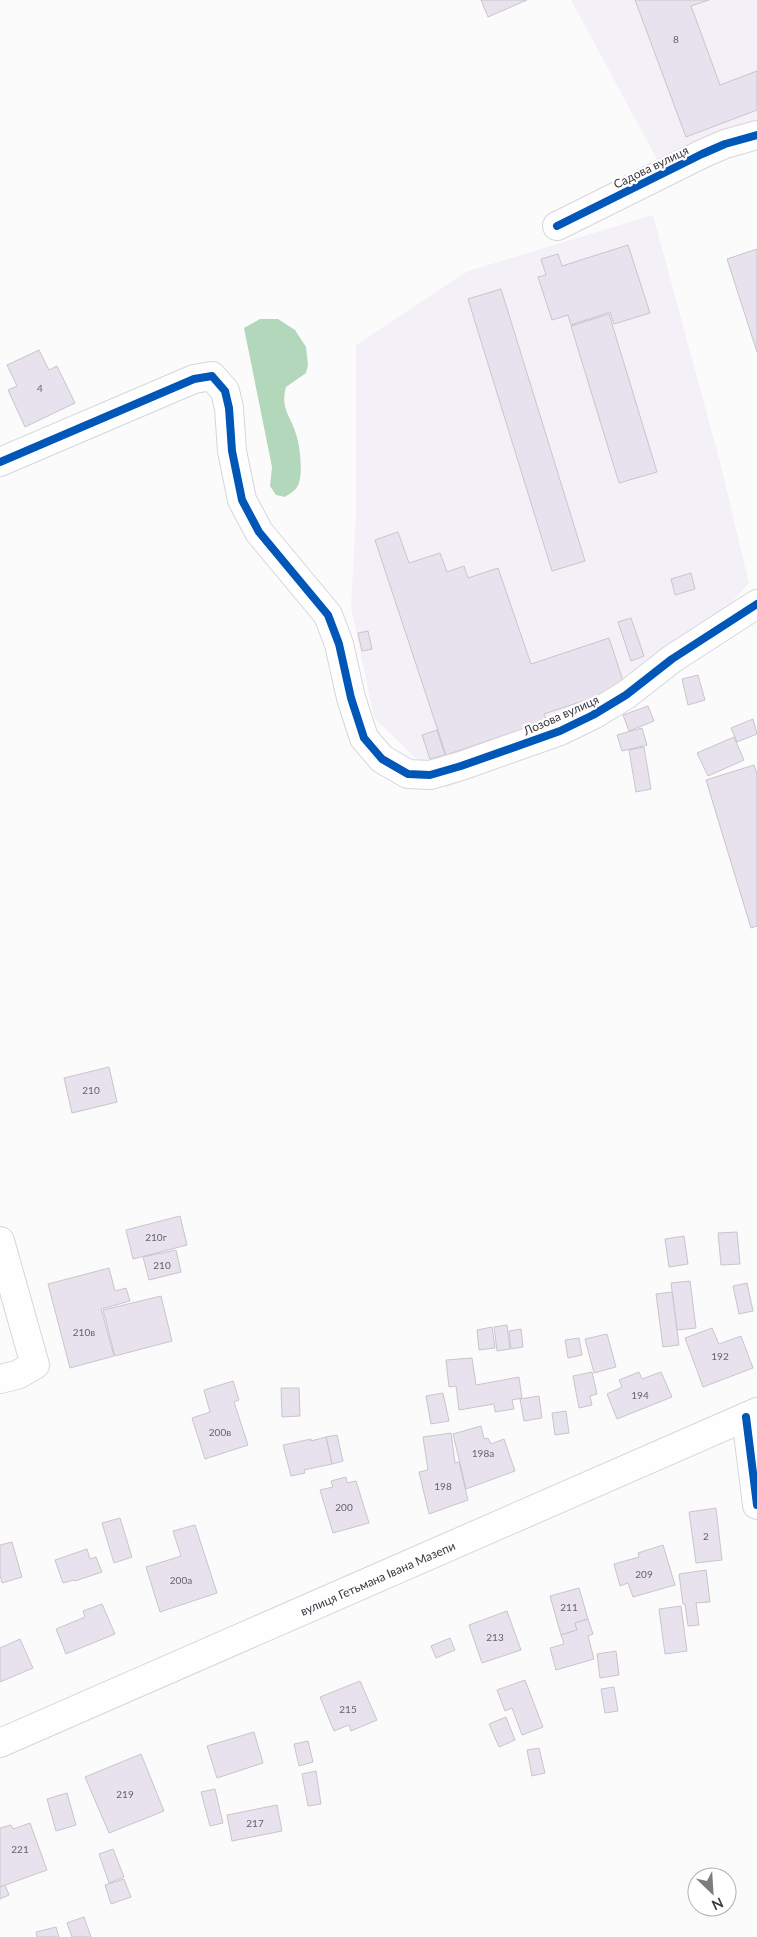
<svg xmlns="http://www.w3.org/2000/svg" width="757" height="1937" font-family="Lato,sans-serif">
	<style>
		.built { fill: #f4f0f8 }
		.water { fill: #b2d7ba }
		.building { fill: #e7e2ed; stroke: #c8c6ca }
		.lines { fill: none; stroke-linecap: round; stroke-linejoin: round }
		.minor-casing { stroke: #d7d5db; stroke-width: 30 }
		.major-casing { stroke: #d7d5db; stroke-width: 30 }
		.minor { stroke: #fefefe; stroke-width: 28 }
		.major { stroke: #fefefe; stroke-width: 28 }
		.cycleway-casing { stroke: #fff; stroke-width: 11 }
		.cycleway { stroke: #0057b8; stroke-width: 8 }
		.labels { text-anchor: middle; dominant-baseline: central; stroke-width: 4.5; stroke-linejoin: round; paint-order: stroke }
		.number-label { font-size: 10px; fill: #66626b }
		.street-label { font-size: 12px; fill: #3b3740; stroke: #fff }
	</style>
	<rect width="100%" height="100%" fill="#fbfbfb"/>
	<g class="built">
		<path d="M571,0H757V131L659,163Z"/>
		<path d="M653,215L720,462L749,583L656,688L447,788L374,718L351,607L356,512V345L468,271Z"/>
	</g>
	<path class="water" d="M260,319H278L295,330L306,347L308,365L306,373L286,387C280,409 290,414 296,434C300,446 304,477 297,487C295,491 289,494 285,497L276,495L270,486L272,467L244,328Z"/>
	<g class="building">
		<path d="M481,0H527L488,17Z"/>
		<path d="M635,0H709L691,6L720,85L757,71V110L686,137Z"/>
		<path d="M628,245L650,313L614,324L610,312L571,325L568,315L552,320L538,277L546,275L541,259L558,254L562,266Z"/>
		<path d="M757,249V352L727,259Z"/>
		<path d="M501,289L585,561L552,571L468,299Z"/>
		<path d="M609,314L657,472L619,483L571,326Z"/>
		<path d="M39,350L49,370L57,366L75,403L25,427L8,390L17,386L7,365Z"/>
		<path d="M398,532L409,563L440,553L447,572L464,566L468,578L498,568L531,664L609,638L625,687L544,714L547,721L446,755L375,540Z"/>
		<path d="M691,573L695,589L675,595L671,579Z"/>
		<path d="M631,618L644,656L631,661L618,622Z"/>
		<path d="M368,631L372,649L362,651L358,633Z"/>
		<path d="M698,675L705,700L688,705L682,679Z"/>
		<path d="M648,706L654,721L629,731L623,715Z"/>
		<path d="M753,719L757,734L737,742L731,728Z"/>
		<path d="M642,728L647,745L622,751L617,735Z"/>
		<path d="M437,730L445,755L430,759L422,735Z"/>
		<path d="M734,737L744,760L708,776L697,753Z"/>
		<path d="M644,747L651,789L636,792L629,750Z"/>
		<path d="M754,765L757,774V926L751,928L706,780Z"/>
		<path d="M109,1067L117,1102L72,1113L64,1078Z"/>
		<path d="M180,1216L187,1245L133,1259L126,1230Z"/>
		<path d="M737,1232L740,1264L721,1265L718,1233Z"/>
		<path d="M684,1236L688,1264L669,1267L665,1239Z"/>
		<path d="M176,1250L181,1272L149,1280L143,1257Z"/>
		<path d="M109,1268L115,1291L126,1288L130,1301L101,1309L114,1356L70,1368L48,1284Z"/>
		<path d="M690,1281L696,1328L677,1330L671,1283Z"/>
		<path d="M747,1283L753,1311L739,1314L733,1286Z"/>
		<path d="M672,1292L679,1345L663,1347L656,1294Z"/>
		<path d="M161,1296L172,1341L115,1356L103,1310Z"/>
		<path d="M507,1325L510,1349L497,1351L494,1327Z"/>
		<path d="M492,1327L495,1348L479,1350L477,1330Z"/>
		<path d="M712,1328L719,1344L741,1336L753,1368L703,1387L685,1338Z"/>
		<path d="M521,1329L523,1347L511,1349L509,1331Z"/>
		<path d="M607,1334L616,1367L594,1373L585,1339Z"/>
		<path d="M579,1338L582,1355L568,1358L565,1340Z"/>
		<path d="M472,1358L476,1385L519,1377L522,1398L512,1400L514,1409L495,1412L494,1404L459,1410L456,1386L449,1387L446,1360Z"/>
		<path d="M592,1372L597,1394L590,1396L592,1405L579,1408L573,1376Z"/>
		<path d="M639,1372L642,1379L661,1372L672,1397L617,1419L607,1394L622,1387L619,1380Z"/>
		<path d="M233,1381L239,1400L234,1402L248,1445L205,1459L192,1418L210,1412L204,1390Z"/>
		<path d="M281,1388H299L300,1416L282,1417Z"/>
		<path d="M443,1393L449,1421L431,1424L426,1396Z"/>
		<path d="M539,1396L542,1418L524,1421L520,1399Z"/>
		<path d="M566,1411L569,1433L555,1435L552,1413Z"/>
		<path d="M481,1426L484,1439L488,1438L491,1444L504,1439L515,1471L466,1489L453,1434Z"/>
		<path d="M451,1433L455,1463L459,1462L468,1500L429,1514L419,1472L428,1470L423,1437Z"/>
		<path d="M337,1435L343,1461L332,1464L326,1437Z"/>
		<path d="M326,1437L332,1464L304,1470L305,1473L291,1476L283,1445L311,1439V1441Z"/>
		<path d="M346,1477L347,1483L356,1481L369,1523L333,1533L320,1490L333,1487L331,1481Z"/>
		<path d="M716,1508L722,1560L696,1563L689,1512Z"/>
		<path d="M120,1518L132,1557L114,1563L102,1523Z"/>
		<path d="M195,1525L217,1593L160,1612L146,1567L181,1556L173,1531Z"/>
		<path d="M12,1542L22,1577L2,1583L0,1575V1545Z"/>
		<path d="M663,1545L675,1585L633,1597L628,1583L620,1586L614,1564L639,1557L638,1553Z"/>
		<path d="M87,1549L90,1559L96,1557L102,1572L75,1581L74,1580L63,1583L55,1560Z"/>
		<path d="M706,1570L710,1602L696,1603L699,1625L688,1626L685,1604H683L679,1574Z"/>
		<path d="M579,1588L588,1619L575,1623L577,1630L561,1635L550,1596Z"/>
		<path d="M102,1604L115,1634L66,1654L56,1629L85,1617L83,1611Z"/>
		<path d="M681,1606L687,1651L665,1654L659,1609Z"/>
		<path d="M507,1611L521,1650L482,1663L469,1625Z"/>
		<path d="M588,1619L593,1634L588,1636L594,1659L556,1670L550,1648L564,1644L561,1635L577,1630L575,1623Z"/>
		<path d="M450,1638L455,1650L436,1658L431,1646Z"/>
		<path d="M20,1639L33,1668L0,1682V1648Z"/>
		<path d="M616,1651L619,1675L600,1678L597,1654Z"/>
		<path d="M525,1680L543,1727L522,1735L512,1708L505,1711L497,1690Z"/>
		<path d="M360,1681L377,1720L351,1731L349,1725L334,1731L320,1697Z"/>
		<path d="M614,1687L618,1711L605,1713L601,1689Z"/>
		<path d="M506,1717L515,1740L499,1747L489,1724Z"/>
		<path d="M254,1732L263,1763L217,1778L207,1746Z"/>
		<path d="M308,1741L313,1762L299,1766L294,1744Z"/>
		<path d="M539,1748L545,1773L532,1776L527,1750Z"/>
		<path d="M141,1754L164,1811L109,1833L85,1777Z"/>
		<path d="M316,1771L321,1804L308,1806L302,1774Z"/>
		<path d="M215,1789L223,1823L210,1826L201,1792Z"/>
		<path d="M67,1793L76,1825L56,1831L47,1799Z"/>
		<path d="M277,1805L282,1831L232,1841L227,1815Z"/>
		<path d="M30,1823L47,1870L0,1887V1828L11,1825L13,1829Z"/>
		<path d="M113,1849L124,1877L109,1883L99,1854Z"/>
		<path d="M124,1879L131,1897L111,1904L105,1885Z"/>
		<path d="M5,1885L9,1895L0,1899V1887Z"/>
		<path d="M84,1917L91,1937H72L67,1923Z"/>
		<path d="M56,1927L59,1937H37L36,1932Z"/>
	</g>
	<g class="lines">
		<g class="minor-casing">
			<g id="minor">
				<path d="M557,226L702,154L725,144L757,135"/>
				<path d="M0,462L194,379L212,376L225,391L229,408L232,451L242,500L259,532L328,615L339,644L351,698L364,738L382,759L408,774L430,775L461,766L560,731L593,715L626,695L672,659L757,604"/>
				<path d="M0,1241L35,1365L17,1375L0,1379"/>
				<path d="M746,1417L757,1505"/>
			</g>
		</g>
		<g class="major-casing">
			<g id="major">
				<path id="s1" d="M0,1743L757,1412"/>
			</g>
		</g>
		<use href="#minor" class="minor"/>
		<use href="#major" class="major"/>
		<g class="cycleway-casing">
			<g id="cycleway">
				<path d="M557,226L702,154L725,144L757,135"/>
				<path d="M0,462L194,379L212,376L225,391L229,408L232,451L242,500L259,532L328,615L339,644L351,698L364,738L382,759L408,774L430,775L461,766L560,731L593,715L626,695L672,659L757,604"/>
				<path d="M746,1417L757,1505"/>
			</g>
		</g>
		<use href="#cycleway" class="cycleway"/>
	</g>
	<g class="labels">
		<g class="number-label">
			<text x="676" y="39">8</text>
			<text x="40" y="388">4</text>
			<text x="91" y="1090">210</text>
			<text x="156" y="1237">210г</text>
			<text x="162" y="1265">210</text>
			<text x="84" y="1332">210в</text>
			<text x="720" y="1356">192</text>
			<text x="640" y="1395">194</text>
			<text x="220" y="1432">200в</text>
			<text x="483" y="1453">198а</text>
			<text x="443" y="1486">198</text>
			<text x="344" y="1507">200</text>
			<text x="706" y="1536">2</text>
			<text x="644" y="1574">209</text>
			<text x="181" y="1580">200а</text>
			<text x="569" y="1607">211</text>
			<text x="495" y="1637">213</text>
			<text x="348" y="1709">215</text>
			<text x="125" y="1794">219</text>
			<text x="255" y="1823">217</text>
			<text x="20" y="1849">221</text>
		</g>
		<g class="street-label">
			<text transform="translate(651 167) rotate(-26)">Садова вулиця</text>
			<text transform="translate(561 715) rotate(-24)">Лозова вулиця</text>
			<text stroke="none"><textPath href="#s1" startOffset="412">вулиця Гетьмана Івана Мазепи</textPath></text>
		</g>
	</g>
	<g transform="translate(712 1892) rotate(155)"><circle r="24" fill="#ffffff" stroke="#b1afb3"/>
	<path d="M0-4L9 19L0 12L-9 19Z" fill="#7e7c81"/>
	<text y="-8" font-size="14" font-weight="bold" text-anchor="middle" fill="#3b3740">N</text>
	</g>
</svg>
